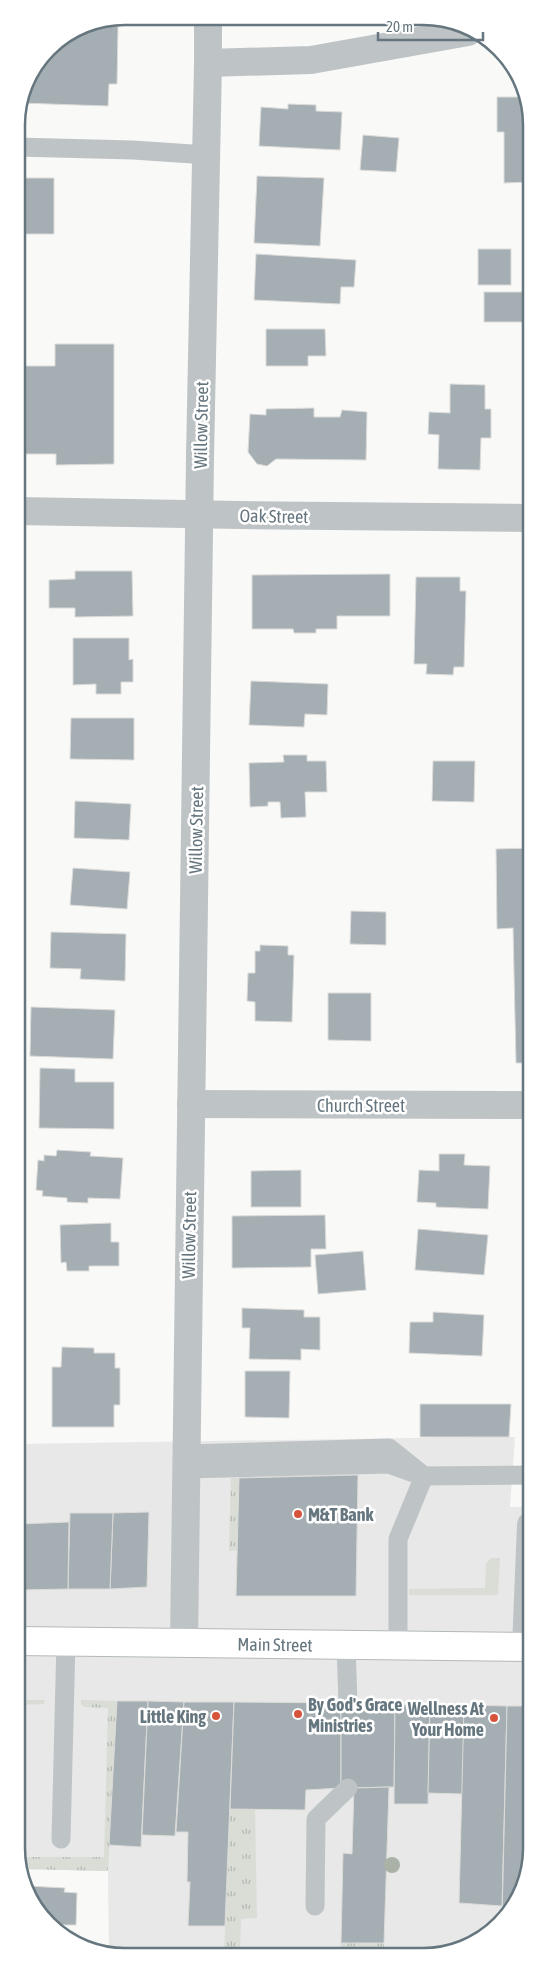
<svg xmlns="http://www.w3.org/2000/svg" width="548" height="1973" font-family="'Asap Condensed',sans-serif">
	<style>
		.built { fill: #e7e8e7 }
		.grass { fill: url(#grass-tufts) }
		.garden { fill: #d9ddd6 }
		.building { fill: #a5aeb3; stroke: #dbdbd9 }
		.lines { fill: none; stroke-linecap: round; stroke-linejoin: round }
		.secondary-casing { stroke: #b3b9bd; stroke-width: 30 }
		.service { stroke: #bec3c6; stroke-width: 19 }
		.minor { stroke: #bec3c6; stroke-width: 28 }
		.secondary { stroke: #fff; stroke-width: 28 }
		.tree { fill: #aab2a7 }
		.poi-dot { fill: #d5543a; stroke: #fff; stroke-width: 2 }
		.labels { text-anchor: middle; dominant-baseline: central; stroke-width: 5; stroke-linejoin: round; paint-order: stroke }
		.street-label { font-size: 18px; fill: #66767f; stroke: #fff }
		.poi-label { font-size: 18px; font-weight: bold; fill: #66767f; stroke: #fff; text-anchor: start }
		.rim { fill: none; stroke: #66767f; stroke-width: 2.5 }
	</style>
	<defs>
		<pattern id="grass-tufts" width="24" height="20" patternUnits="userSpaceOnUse" patternTransform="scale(1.25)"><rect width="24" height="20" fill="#d9ddd6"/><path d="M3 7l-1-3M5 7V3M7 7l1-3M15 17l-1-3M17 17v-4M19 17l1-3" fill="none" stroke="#b4b8b3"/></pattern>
	</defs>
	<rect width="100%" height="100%" fill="#f9f9f7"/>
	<path class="built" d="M475,1437H515L510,1507H531L532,1855L505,1920L472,1945L438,1956L109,1955L108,1871L20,1869L17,1863V1444Z"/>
	<g class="grass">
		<path d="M231,1478H239L238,1550L229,1551Z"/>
		<path d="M17,1700H45L44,1704L17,1705Z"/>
		<path d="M81,1700L117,1701L108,1871L20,1869L17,1863V1857H104L108,1708L84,1707L81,1704Z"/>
		<path d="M230,1809H255L257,1918L241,1919L240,1955H224Z"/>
		<path d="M341,1943H384V1956L340,1955Z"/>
	</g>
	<path class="garden" d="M491,1558H500L498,1595H409V1589L485,1588L486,1564Z"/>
	<g class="building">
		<path d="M82,25L118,26L117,84H109L108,106L20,103L27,77L48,48Z"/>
		<path d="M497,97H525L531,110V182L504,183V132H497Z"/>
		<path d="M288,104L316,105V111L342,112L340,150L259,146L261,107L288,109Z"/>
		<path d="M363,135L399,138L396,172L360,170Z"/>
		<path d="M257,176L324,178L320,246L254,243Z"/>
		<path d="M16,178H54V234H17Z"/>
		<rect x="478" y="249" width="33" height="36"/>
		<path d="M256,254L356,260L354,287H341L340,304L254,300Z"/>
		<rect x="484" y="292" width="45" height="30"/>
		<path d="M266,329H325L326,356H308V366H266Z"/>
		<path d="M55,344H114V464L56,465V454H17V366H55Z"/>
		<path d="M450,384L485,385V409H491V438H481L480,470L438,469L439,435L428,434L429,412L450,413Z"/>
		<path d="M314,408V417H340L342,410L367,412L366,460L276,459L267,466L257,464L248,452L250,414L266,415V409Z"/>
		<path d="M75,571H132L133,616L75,617V608H49V580L75,579Z"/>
		<path d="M390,574V616H337V629H316V633H294L293,629H252V575Z"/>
		<path d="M416,577H460V591H466L464,667H454L453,675L426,674L427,664H414Z"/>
		<path d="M73,638H129V660L133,659V682H121V694H96V684L73,685Z"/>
		<path d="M251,681L328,684L327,715L305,714L304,727L249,725Z"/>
		<path d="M71,718H134V760L70,759Z"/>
		<path d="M283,755H307V761H326L327,792H305L306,817L281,818L280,802H268V806L250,807L249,763L284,762Z"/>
		<path d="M433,761H475L474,802L432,801Z"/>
		<path d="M75,801L131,804L129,840L74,838Z"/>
		<path d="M531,848V1063H516L513,928L497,929L496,849Z"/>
		<path d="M73,868L130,872L127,909L70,905Z"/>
		<path d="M351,911L386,912V945L350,944Z"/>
		<path d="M51,932L126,934L125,981L80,979L81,969L50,968Z"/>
		<path d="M260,945L288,946V955H294L292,1022L255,1021V1002L247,1001L248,973H255V951H260Z"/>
		<path d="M328,993H371V1041L328,1040Z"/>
		<path d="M31,1007L115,1010L113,1059L30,1056Z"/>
		<path d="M40,1068L75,1069V1082H114V1129L39,1128Z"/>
		<path d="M57,1150L91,1152L90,1156L123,1158L120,1199L88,1198V1203L67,1202V1198L42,1196L43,1191L36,1190L38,1160L44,1161V1155L56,1156Z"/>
		<path d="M439,1154H465L464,1165L490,1166L488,1209L436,1207V1203L417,1202L419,1170L439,1171Z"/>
		<path d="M301,1170V1207H251V1171Z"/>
		<path d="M325,1215L326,1249H311V1267L232,1268V1216Z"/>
		<path d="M111,1223V1242H119V1266H89V1271H67L66,1262L61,1263L60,1225Z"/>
		<path d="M418,1229L488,1235L484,1275L415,1270Z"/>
		<path d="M363,1251L366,1290L318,1294L315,1255Z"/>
		<path d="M17,1301H24L20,1357H17Z"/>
		<path d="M242,1308L304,1310V1317H320V1350L301,1349V1360L249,1359L250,1328H242Z"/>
		<path d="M433,1312L484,1315L482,1356L409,1353L410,1322H433Z"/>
		<path d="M62,1347L94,1348V1353H115V1368H120V1405H114V1427H52V1367H61Z"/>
		<path d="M245,1371H290L289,1418L245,1417Z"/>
		<path d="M420,1404H511L509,1437H420Z"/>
		<path d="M17,1458H20L19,1590H17Z"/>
		<path d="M358,1475L356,1596H236L239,1478Z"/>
		<path d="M149,1512L147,1587L110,1589L113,1513Z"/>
		<path d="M70,1513H113L110,1589H68Z"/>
		<path d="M69,1522L68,1589L19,1590L20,1524Z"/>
		<path d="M117,1701H148L141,1847L109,1845Z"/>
		<path d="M148,1701L184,1702L175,1836L142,1835Z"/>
		<path d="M184,1702H234L225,1926H188L190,1882H187L188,1832H176Z"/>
		<path d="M234,1702L341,1703V1788L306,1790L305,1810L230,1809Z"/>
		<path d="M341,1703L395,1704L394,1787L341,1788Z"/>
		<path d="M395,1704L430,1705L428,1804H394Z"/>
		<path d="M430,1705H464L463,1794L428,1793Z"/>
		<path d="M464,1705L507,1706L502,1906L459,1903Z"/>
		<path d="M507,1706H531L532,1855L505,1920L502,1921Z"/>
		<path d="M389,1787L384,1943H341L343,1853L352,1854L354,1788Z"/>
		<path d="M28,1886L65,1888L64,1892L77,1893L76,1925H57L56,1928L43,1920Z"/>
	</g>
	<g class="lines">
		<g class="secondary-casing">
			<g id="secondary">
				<path id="s1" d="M17,1641L531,1647"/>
			</g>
		</g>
		<g class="service">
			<path d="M16,147L133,150L207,155"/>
			<path d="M186,1454L389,1448L424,1476"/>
			<path d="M186,1469L389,1464L411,1472"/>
			<path d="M346,1644L348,1704"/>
			<path d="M398,1645V1539L424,1476L531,1475"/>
			<path d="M61,1839L66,1641"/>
			<path d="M315,1906L316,1819L348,1788"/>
		</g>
		<g class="minor">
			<path d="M208,63L311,60L468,32"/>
			<path d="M17,511L241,515L531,518"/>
			<path d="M191,1104L531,1105"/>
			<path d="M184,1643L200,457L208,63V17"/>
			<path d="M526,1647L531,1525"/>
		</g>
		<use href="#secondary" class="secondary"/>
	</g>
	<circle class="tree" cx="392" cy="1865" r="8"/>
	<g class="poi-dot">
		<circle cx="298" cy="1514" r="5"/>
		<circle cx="298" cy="1714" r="5"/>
		<circle cx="216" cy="1716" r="5"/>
		<circle cx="494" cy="1718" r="5"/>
	</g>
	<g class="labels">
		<g class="street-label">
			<text transform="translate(201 425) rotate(-89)">Willow Street</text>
			<text transform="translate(274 516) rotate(1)">Oak Street</text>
			<text transform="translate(196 830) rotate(-89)">Willow Street</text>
			<text x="361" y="1105">Church Street</text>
			<text transform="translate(189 1235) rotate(-89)">Willow Street</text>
			<text stroke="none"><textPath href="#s1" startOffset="258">Main Street</textPath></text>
		</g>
		<g class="poi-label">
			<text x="308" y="1514">M&amp;T Bank</text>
			<text x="308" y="1704">By God's Grace<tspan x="308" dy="21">Ministries</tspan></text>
			<text x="484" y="1708" text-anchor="end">Wellness At<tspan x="484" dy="21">Your Home</tspan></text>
			<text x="206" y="1716" text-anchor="end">Little King</text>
		</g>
	</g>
	<path d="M0 0H548V1973H0ZM125 25H423A100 100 0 0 1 523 125V1848A100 100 0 0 1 423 1948H125A100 100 0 0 1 25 1848V125A100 100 0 0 1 125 25Z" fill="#fff" fill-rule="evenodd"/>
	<path class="rim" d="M125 25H423A100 100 0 0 1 523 125V1848A100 100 0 0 1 423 1948H125A100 100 0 0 1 25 1848V125A100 100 0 0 1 125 25Z"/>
	<path d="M378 32v8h105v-8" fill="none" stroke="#66767f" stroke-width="2.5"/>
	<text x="386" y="32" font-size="15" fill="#66767f" stroke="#ffffff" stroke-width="4" paint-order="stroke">20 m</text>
</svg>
